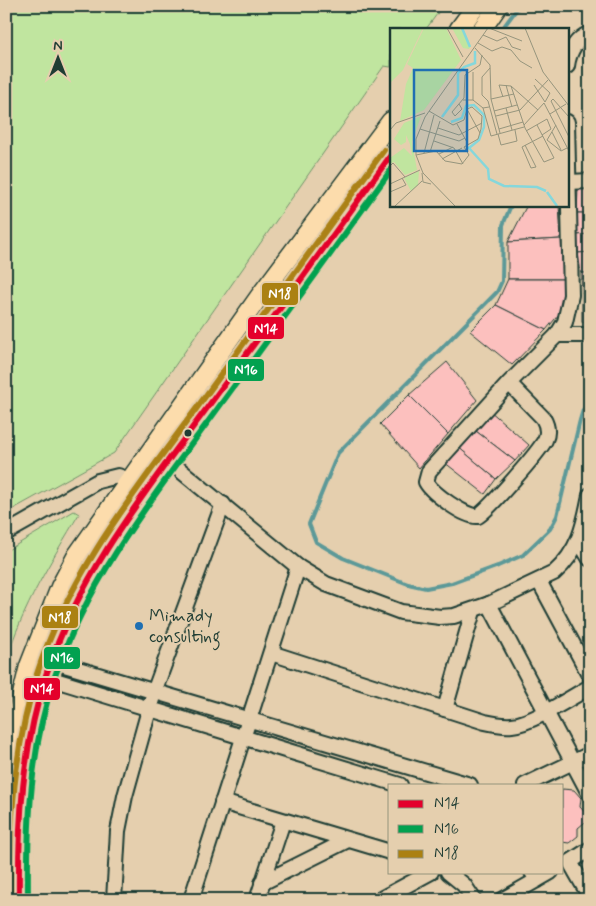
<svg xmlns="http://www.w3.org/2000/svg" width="596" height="906" font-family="Mynerve,sans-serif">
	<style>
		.green { fill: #c0e59f; stroke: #70916a }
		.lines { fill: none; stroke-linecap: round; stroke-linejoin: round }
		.stream { stroke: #5c9998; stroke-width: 4 }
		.building { fill: #fcc0be; stroke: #1f3d34 }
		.minor-casing { stroke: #1f3d34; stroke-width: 18 }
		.major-casing { stroke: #1f3d34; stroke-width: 21 }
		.minor { stroke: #e5cfae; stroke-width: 14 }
		.major { stroke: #fcdcac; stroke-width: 18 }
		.bus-1-casing { stroke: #e5cfae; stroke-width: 10 }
		.bus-2-casing { stroke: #e5cfae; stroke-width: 10 }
		.bus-3-casing { stroke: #e5cfae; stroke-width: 10 }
		.bus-1 { stroke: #e4002b; stroke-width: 6 }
		.bus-2 { stroke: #02a150; stroke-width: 6 }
		.bus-3 { stroke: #ab8112; stroke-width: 6 }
		.bus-dot { fill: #1f3d34; stroke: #e5cfae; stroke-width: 2 }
		.poi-dot { fill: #1f6fb2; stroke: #e5cfae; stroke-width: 2 }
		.labels { text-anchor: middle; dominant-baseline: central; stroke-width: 4; stroke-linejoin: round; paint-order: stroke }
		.poi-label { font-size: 18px; fill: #1f3d34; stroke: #e5cfae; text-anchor: start }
		.inset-river { fill: none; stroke: #85d7db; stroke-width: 2.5 }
		.inset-road { fill: none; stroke: #96957d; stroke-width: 1 }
		.view { fill: #1f6fb2; fill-opacity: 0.15; stroke: #1f6fb2; stroke-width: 2.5 }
		.inset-edge { fill: none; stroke: #1f3d34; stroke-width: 2.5 }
		.line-badge { stroke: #e5cfae; stroke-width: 2 }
		.badge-label { font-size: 14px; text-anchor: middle; font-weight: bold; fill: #fff }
	</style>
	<rect width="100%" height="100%" fill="#e5cfae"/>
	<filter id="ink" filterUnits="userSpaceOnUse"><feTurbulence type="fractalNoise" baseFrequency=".02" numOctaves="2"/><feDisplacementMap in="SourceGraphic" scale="10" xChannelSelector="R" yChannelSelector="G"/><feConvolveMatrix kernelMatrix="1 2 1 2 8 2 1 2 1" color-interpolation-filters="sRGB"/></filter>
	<g filter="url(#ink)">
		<g class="green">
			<path d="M6,6H443L426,29H391V67L384,66L114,453L6,513Z"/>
			<path d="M74,511L79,514C51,561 22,608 6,661V551Z"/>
		</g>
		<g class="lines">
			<g class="stream">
				<path d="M502,29L519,6"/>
				<path d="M511,205L503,225L502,281L497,292L338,453L309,524L316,542L343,558L408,584L426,588L452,583L498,566L523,555L550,529L557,516L580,420L583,410L590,403"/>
			</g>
		</g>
		<g class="building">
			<path d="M571,6H589L574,13Z"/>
			<path d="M578,188H590V213H577Z"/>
			<path d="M527,205H559L561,239L508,242Z"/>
			<path d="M577,213H590V234L577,235Z"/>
			<path d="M590,234V252L578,253L577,235Z"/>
			<path d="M561,239L563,279H508V242Z"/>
			<path d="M590,252V273H581L578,253Z"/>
			<path d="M581,273H590V293H582Z"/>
			<path d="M508,279H563L564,308L546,330L496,305Z"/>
			<rect x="582" y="293" width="8" height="29"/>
			<path d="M496,305L546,330L512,365L470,331Z"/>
			<path d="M447,362L477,400L448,434L409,395Z"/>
			<path d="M409,395L448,434L419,468L380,424Z"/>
			<path d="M489,410L529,445L515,461L472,428Z"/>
			<path d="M472,428L515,461L496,479L457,446Z"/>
			<path d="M457,446L496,479L485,494L444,462Z"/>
			<path d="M562,789L574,790L581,798L580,807L590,818L578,828V836L569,843L562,842Z"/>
		</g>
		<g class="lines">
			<g class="minor-casing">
				<g id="minor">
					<path d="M567,66C569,51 576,39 590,33"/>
					<path d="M569,182L590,181"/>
					<path d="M557,335H590"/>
					<path d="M509,383L543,418C547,425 549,432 545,440C539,452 489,509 478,516C466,518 432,493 426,482L429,471L509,383L557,335L565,322L571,295L567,122"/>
					<path d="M169,461L298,567L326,584L401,612L440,617L454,616L489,604L554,573C579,551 584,526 590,495"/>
					<path d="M6,533L98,481L118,476L130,480"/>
					<path d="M579,541L590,559"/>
					<path d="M539,581L590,676"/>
					<path d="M489,604L590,795"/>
					<path d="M271,653L485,722C494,724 503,726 512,725C533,723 570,698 590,687"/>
					<path d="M51,661L470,785"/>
					<path d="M45,677L400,785"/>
					<path d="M445,709L473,611"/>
					<path d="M525,785L590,754"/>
					<path d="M222,802L390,852"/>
					<path d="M590,849L570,862L590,897"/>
					<path d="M448,872L464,885L474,900"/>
					<path d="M532,872L537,880L551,872"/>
					<path d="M262,883L348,840"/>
					<path d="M114,900L118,831L125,796L154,692L223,504"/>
					<path d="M191,900L298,567"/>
					<path d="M257,900L283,821"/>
					<path d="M379,900L431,872"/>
					<path d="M502,900L537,880"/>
				</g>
			</g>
			<g class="major-casing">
				<g id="major">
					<path d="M459,29L476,6"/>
					<path d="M482,29L498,6"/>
					<path d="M6,760L29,666L60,587L77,555L259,297L391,121"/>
					<path d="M19,900C17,823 22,749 46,675C77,577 142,497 202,415C265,329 328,242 391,155"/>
				</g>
			</g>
			<use href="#minor" class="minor"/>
			<use href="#major" class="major"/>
			<g class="bus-1-casing">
				<path id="bus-1" d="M19,900C18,824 22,748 46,675C79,575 145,492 207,408C269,324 330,240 391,155"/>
			</g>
			<g class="bus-2-casing">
				<path id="bus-2" d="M28,900C27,825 30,747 55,676C89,578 153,497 213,415C273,333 332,252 391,170"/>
			</g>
			<g class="bus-3-casing">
				<path id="bus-3" d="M10,900C9,823 14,747 37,674C69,573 137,489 199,405C261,320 322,235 384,150"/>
			</g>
			<use href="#bus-1" class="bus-1"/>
			<use href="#bus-2" class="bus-2"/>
			<use href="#bus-3" class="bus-3"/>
		</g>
	</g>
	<circle class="bus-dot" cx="188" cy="433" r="4.5"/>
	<circle class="poi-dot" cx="139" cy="626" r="5"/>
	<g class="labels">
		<g class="poi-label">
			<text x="149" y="616">Mimady<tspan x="149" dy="21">consulting</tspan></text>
		</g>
	</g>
	<g transform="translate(390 28)">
		<rect width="179" height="179" fill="#e5cfae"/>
		<path d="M0,0H33L13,42L0,55ZM34,0H56L71,32L34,82L10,93L16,56L23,40L17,36ZM62,0H70V3L73,0L81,18L79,21L73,20ZM31,88L22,114L27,142L15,147L4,134L0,136V130L14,120L22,128L20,116L16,107V114L11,117L4,111L14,95ZM29,143L28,157L21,163L14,150Z" fill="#c0e59f"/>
		<path class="inset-river" d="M72,0L80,19M52,89L68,67V45L74,39L85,35V23M61,94L72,90L76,78L84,77L94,87V99L89,112L79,120L98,141L99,151L114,158L147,159L156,163M157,164L167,178"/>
		<path class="inset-road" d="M57,0L73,29M99,0L132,13M135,0L153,44L179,78M93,7L107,13L116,9L122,19L131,22M88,15L102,23L112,19L121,22L130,33L142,40M85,20L100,37L101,71L110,105M100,40L92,49V67L98,73L107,106M83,44V72M116,57L122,79M144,57L155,74L160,65L145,51M121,58L135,100L154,134L164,130L147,97M113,69L109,57L121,58L148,82M101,71L124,66M73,72H83L93,80L99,79M154,75L179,123M69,76L72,81L65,88L62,84L74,70L75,47L90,37L92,27M93,80L101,108L134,99M116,80L122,102M78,83L90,105M104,83L127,77M160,86L176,76M106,88L130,82L158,52M179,89L163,71L161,73L179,109M67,96L78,116M134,97L154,75M166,97L157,112L171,123L177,120M48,100L69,107L92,95M30,101L69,113L75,110M109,101L133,94M0,102L6,95L35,85M136,103L157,91L161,101L152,107M162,104L171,122M108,106L111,117L127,113L125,102M44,113L64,120L73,136M135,117L146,139M40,124L50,93M34,125L44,87M49,126L63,119M26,127L46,123L55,133L72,136L79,127L74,119L88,111L91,101L92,88L82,79L77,81L74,92L63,97L39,83M52,131L72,120M0,138L3,135L15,149M146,139L141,140L132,119L153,108M32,145L33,154L41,156M0,156L30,142M0,164L16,157L12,150M5,178L32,153M65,178L33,145L26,127V111L35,89L98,0"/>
		<path class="view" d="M24,42H77V123H24Z"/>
		<rect width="179" height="179" class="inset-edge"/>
	</g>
	<g class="line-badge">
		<rect x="261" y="282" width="38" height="24" rx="5" fill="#ab8112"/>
		<rect x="247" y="316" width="38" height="24" rx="5" fill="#e4002b"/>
		<rect x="227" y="358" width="38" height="24" rx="5" fill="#02a150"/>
		<rect x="41" y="605" width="38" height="24" rx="5" fill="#ab8112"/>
		<rect x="43" y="646" width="38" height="24" rx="5" fill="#02a150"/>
		<rect x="23" y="677" width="38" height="24" rx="5" fill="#e4002b"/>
	</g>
	<g class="badge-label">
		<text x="280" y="298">N18</text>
		<text x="266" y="333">N14</text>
		<text x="246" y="374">N16</text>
		<text x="60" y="622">N18</text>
		<text x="62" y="662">N16</text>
		<text x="42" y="693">N14</text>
	</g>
	<rect width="596" height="906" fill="none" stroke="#e5cfae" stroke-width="25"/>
	<rect x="12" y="12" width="571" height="881" fill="none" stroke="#1f3d34" stroke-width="2" filter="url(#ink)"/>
	<rect x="388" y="784" width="175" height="90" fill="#e5cfae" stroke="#96957d"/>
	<rect x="398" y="800" width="25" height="8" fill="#e4002b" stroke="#96957d"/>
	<text x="434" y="808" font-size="15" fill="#1f3d34">N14</text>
	<rect x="398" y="825" width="25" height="8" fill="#02a150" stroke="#96957d"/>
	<text x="434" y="834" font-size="15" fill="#1f3d34">N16</text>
	<rect x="398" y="850" width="25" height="8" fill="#ab8112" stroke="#96957d"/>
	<text x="434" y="858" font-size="15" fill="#1f3d34">N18</text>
	<g transform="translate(58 58)" stroke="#e5cfae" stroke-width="4" paint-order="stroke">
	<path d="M0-4L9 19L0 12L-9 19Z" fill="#1f3d34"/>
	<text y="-8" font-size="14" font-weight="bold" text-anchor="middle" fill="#1f3d34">N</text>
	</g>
</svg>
